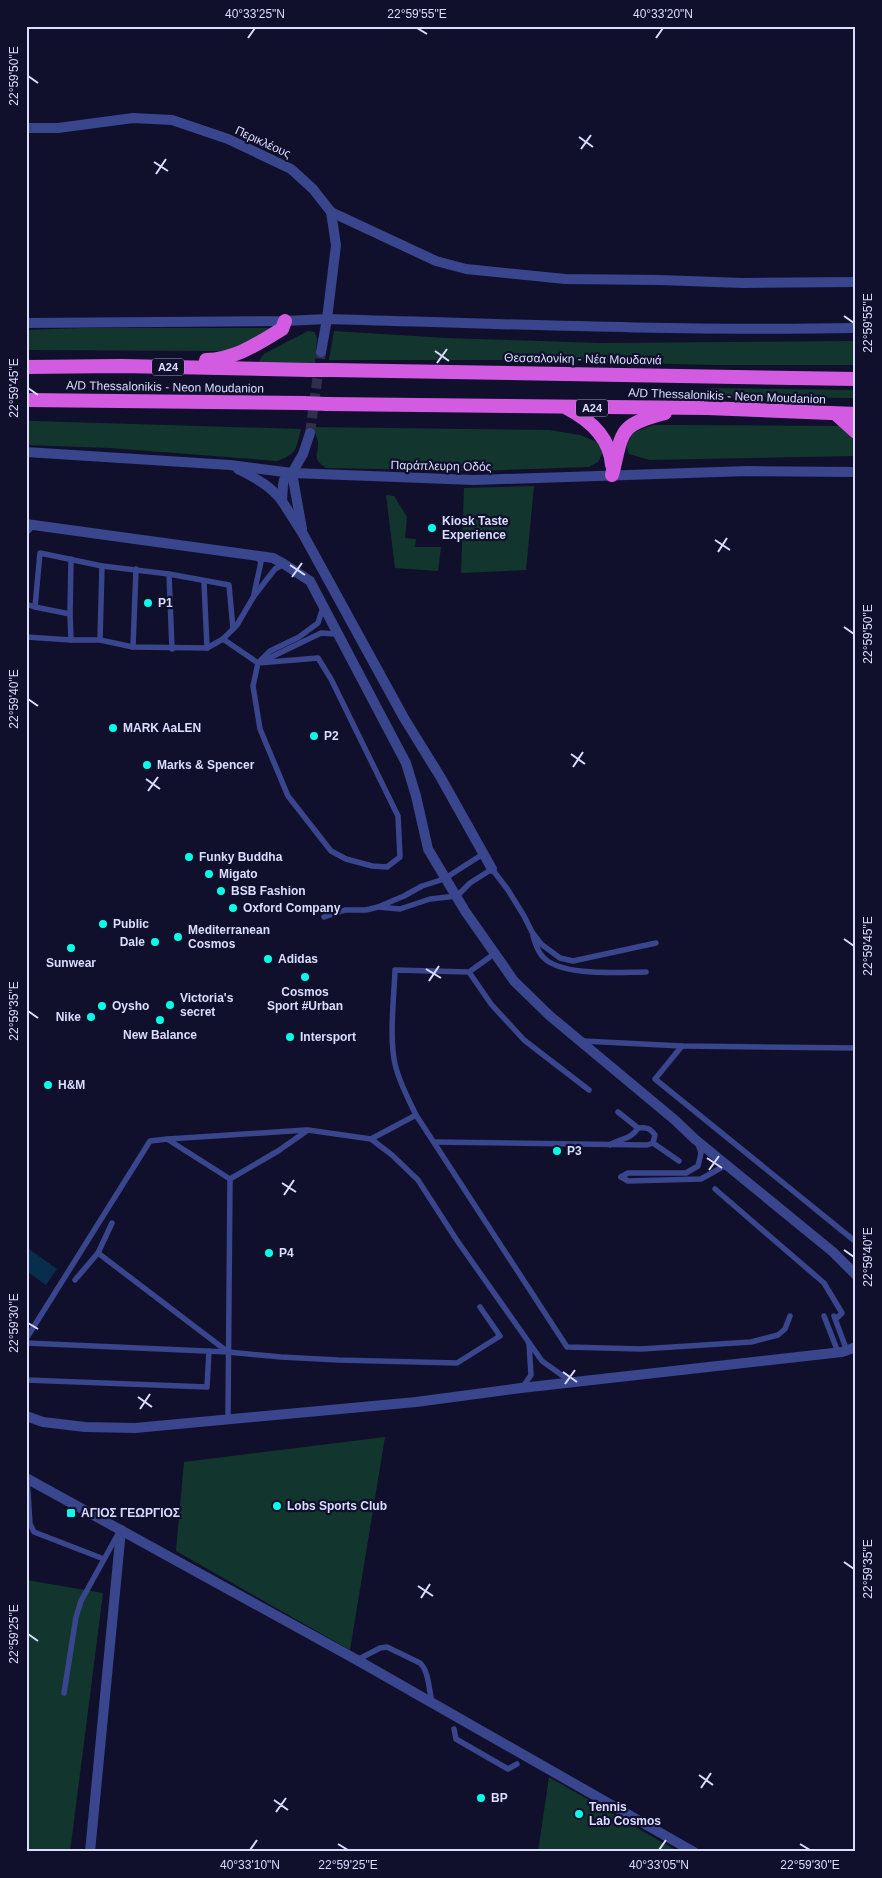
<svg xmlns="http://www.w3.org/2000/svg" width="882" height="1878" font-family="Arial,sans-serif">
	<style>
		.green { fill: #12362e }
		.water { fill: #082e4c }
		.lines { fill: none; stroke-linecap: round; stroke-linejoin: round }
		.tertiary-tunnel { stroke: #2e2f4c; stroke-width: 10; stroke-dasharray: 10 5; stroke-linecap: butt }
		.service { stroke: #39458c; stroke-width: 5.5 }
		.minor { stroke: #39458c; stroke-width: 10 }
		.tertiary { stroke: #39458c; stroke-width: 10 }
		.trunk { stroke: #d35be2; stroke-width: 14 }
		.trunk-bridge { stroke: #d35be2; stroke-width: 14 }
		.ticks { fill: none; stroke: #daddff; stroke-width: 2 }
		.poi-dot { fill: #06ffe9; stroke: #10102c; stroke-width: 2 }
		.labels { text-anchor: middle; dominant-baseline: central; stroke-width: 4.5; stroke-linejoin: round; paint-order: stroke }
		.shield { fill: #10102c; stroke: #9da0c0; stroke-width: 1 }
		.shield-label { font-size: 11px; font-weight: bold; fill: #daddff }
		.street-label { font-size: 12px; fill: #daddff; stroke: #10102c }
		.poi-label { font-size: 12px; font-weight: bold; fill: #daddff; stroke: #10102c; text-anchor: start }
		.neatline { fill: none; stroke: #daddff; stroke-width: 2 }
		.ticks-label { font-size: 12px; text-anchor: middle; fill: #daddff }
	</style>
	<rect width="100%" height="100%" fill="#10102c"/>
	<g class="green">
		<path d="M81,328H270C264,338 237,346 226,351L26,350V330Z"/>
		<path d="M308,331L315,332L317,339L315,363H262L259,361L264,354Z"/>
		<path d="M334,331L446,338L600,343L856,341V365H716L500,360H329Z"/>
		<path d="M706,388L856,390V398L706,397Z"/>
		<path d="M26,421H33L301,429C296,449 297,454 277,461L110,448L26,445Z"/>
		<path d="M653,425L841,426L856,437L855,456L650,460L629,454L625,442L630,434Z"/>
		<path d="M312,427L549,430L580,435L597,442L603,452L598,462L589,467L476,471L326,468C312,458 318,457 318,443C317,437 315,432 312,427Z"/>
		<path d="M534,486L526,570L461,573L464,488Z"/>
		<path d="M386,495L394,496L407,517L405,538L416,539L415,547H441L438,571L395,568Z"/>
		<path d="M385,1437L350,1650L176,1551L184,1462Z"/>
		<path d="M26,1580L103,1593L70,1852H26Z"/>
		<path d="M549,1777L679,1852H538Z"/>
	</g>
	<path class="water" d="M26,1247L57,1269L46,1285L26,1271Z"/>
	<g class="lines">
		<path class="tertiary-tunnel" d="M310,433L321,352"/>
		<g class="service">
			<path d="M26,533L34,525"/>
			<path d="M169,574L172,649"/>
			<path d="M204,582L207,648"/>
			<path d="M254,594L261,562L256,556"/>
			<path d="M26,604L35,607L40,553L102,566L169,574L229,585L233,629"/>
			<path d="M35,607L70,614L71,559"/>
			<path d="M70,614L71,640"/>
			<path d="M26,637L71,640H100L133,647L207,648L223,639L237,625L254,596L275,569L284,564"/>
			<path d="M223,639L258,663L318,658L331,679L398,816L400,857L387,867L372,866L346,859L331,851L288,796L260,729L253,686L258,663L270,651L299,637L318,623L323,607"/>
			<path d="M100,640L102,566"/>
			<path d="M133,647L136,569"/>
			<path d="M263,661L321,633L337,634"/>
			<path d="M483,854L444,879L422,886L404,896L378,907L400,909L430,899L457,896L470,883L492,869L508,890L524,916L532,932L541,944L560,958L573,961L656,943"/>
			<path d="M324,917L345,910H366L378,907"/>
			<path d="M533,936C535,943 538,952 543,957C561,977 621,972 646,972"/>
			<path d="M494,954L469,972L491,1004L524,1040L589,1090"/>
			<path d="M469,972L395,970C394,998 389,1037 395,1064C399,1082 408,1098 416,1115L567,1347L641,1349L751,1342L778,1335L785,1329L790,1316"/>
			<path d="M583,1041L682,1046L856,1048"/>
			<path d="M682,1046L655,1079L856,1242"/>
			<path d="M618,1112L638,1128"/>
			<path d="M168,1139L306,1130"/>
			<path d="M371,1139L416,1115"/>
			<path d="M434,1142L647,1145L653,1143L655,1135C650,1128 646,1127 638,1128C631,1140 620,1138 610,1145"/>
			<path d="M653,1143L679,1161"/>
			<path d="M621,1177L628,1181L701,1179L726,1165"/>
			<path d="M621,1177L628,1173H686L698,1166L701,1153L698,1144"/>
			<path d="M230,1179L278,1151L308,1130L371,1139L392,1155L418,1180L456,1239L542,1361L570,1381"/>
			<path d="M715,1189L824,1283L842,1313L838,1317"/>
			<path d="M98,1253L228,1352"/>
			<path d="M75,1280L98,1253L112,1223"/>
			<path d="M824,1316L838,1352"/>
			<path d="M834,1316L847,1351"/>
			<path d="M26,1339L150,1141L167,1139L230,1179"/>
			<path d="M26,1343L228,1352L281,1357L338,1360L457,1363L500,1336L480,1307"/>
			<path d="M26,1380L207,1387L209,1351"/>
			<path d="M522,1388L531,1375L529,1343"/>
			<path d="M228,1419L230,1179"/>
			<path d="M27,1478L30,1524L34,1532L104,1559"/>
			<path d="M357,1660L380,1648L387,1647L420,1663C429,1671 429,1691 432,1702"/>
			<path d="M64,1693L76,1617L81,1601L118,1534"/>
			<path d="M454,1729L456,1739L508,1769L517,1764"/>
		</g>
		<g class="minor">
			<path d="M331,212L436,261L466,269L565,279L660,280L743,283L856,282"/>
			<path d="M292,473L284,480L283,485L282,501L303,534L404,718L441,778L492,869"/>
			<path d="M292,473L302,529"/>
			<path d="M26,524L273,558L284,564L310,581L406,763L416,796L428,849L465,911L514,981L550,1016L676,1121L696,1140L833,1252L856,1275"/>
			<path d="M26,1416L43,1422L85,1427L135,1428L416,1402L521,1388L842,1352L856,1347"/>
			<path d="M90,1852L121,1530"/>
		</g>
		<g class="tertiary">
			<path d="M26,128H58L133,118L172,120L228,139L291,169L313,189L331,212L336,245L327,319L321,352"/>
			<path d="M26,323L285,321L327,319C503,324 679,331 856,328"/>
			<path d="M26,452L230,465L292,473L474,480L748,471L856,472"/>
			<path d="M238,469C255,478 270,485 282,501"/>
			<path d="M292,473L303,454L310,433"/>
			<path d="M26,1478L357,1660L694,1852"/>
		</g>
		<g class="trunk">
			<path d="M206,360C234,359 254,346 277,332L282,329L285,321"/>
			<path d="M26,367L122,366L309,370"/>
			<path d="M331,370L856,379"/>
			<path d="M26,400L303,403"/>
			<path d="M327,404L707,408L856,414"/>
			<path d="M567,408C590,420 610,438 612,465"/>
			<path d="M836,414L856,432"/>
			<path d="M612,475C623,432 617,425 665,413"/>
		</g>
		<g class="trunk-bridge">
			<path d="M309,370H331"/>
			<path d="M303,403L327,404"/>
		</g>
	</g>
	<path class="ticks" d="M417,28L427,34M248,38L255,28M656,38L663,28M28,76L38,83M579,137L593,147M581,149L591,135M154,162L168,171M156,174L166,159M844,316L854,323M435,351L449,361M437,363L447,349M28,388L38,395M715,540L730,550M718,552L727,538M290,565L305,575M292,577L302,563M844,627L854,634M28,699L38,706M571,754L585,764M573,767L583,752M146,779L160,789M148,791L158,777M844,939L854,946M426,969L441,978M429,981L439,966M28,1011L38,1018M707,1158L722,1168M709,1170L719,1156M282,1183L296,1192M284,1195L294,1180M844,1250L854,1257M28,1323L38,1329M563,1372L577,1382M565,1384L575,1370M138,1397L152,1407M140,1409L150,1394M844,1562L854,1569M418,1586L433,1596M421,1598L430,1584M28,1634L38,1641M699,1775L713,1785M701,1788L711,1773M274,1800L288,1810M276,1812L286,1798M338,1844L348,1850M800,1844L810,1850M250,1850L257,1840M659,1850L666,1840"/>
	<g class="poi-dot">
		<circle cx="432" cy="528" r="5"/>
		<circle cx="148" cy="603" r="5"/>
		<circle cx="113" cy="728" r="5"/>
		<circle cx="314" cy="736" r="5"/>
		<circle cx="147" cy="765" r="5"/>
		<circle cx="189" cy="857" r="5"/>
		<circle cx="209" cy="874" r="5"/>
		<circle cx="221" cy="891" r="5"/>
		<circle cx="233" cy="908" r="5"/>
		<circle cx="103" cy="924" r="5"/>
		<circle cx="178" cy="937" r="5"/>
		<circle cx="155" cy="942" r="5"/>
		<circle cx="71" cy="948" r="5"/>
		<circle cx="268" cy="959" r="5"/>
		<circle cx="305" cy="977" r="5"/>
		<circle cx="170" cy="1005" r="5"/>
		<circle cx="102" cy="1006" r="5"/>
		<circle cx="91" cy="1017" r="5"/>
		<circle cx="160" cy="1020" r="5"/>
		<circle cx="290" cy="1037" r="5"/>
		<circle cx="48" cy="1085" r="5"/>
		<circle cx="557" cy="1151" r="5"/>
		<circle cx="269" cy="1253" r="5"/>
		<circle cx="277" cy="1506" r="5"/>
		<rect x="66" y="1508" width="10" height="10" rx="2.5"/>
		<circle cx="481" cy="1798" r="5"/>
		<circle cx="579" cy="1814" r="5"/>
	</g>
	<g class="labels">
		<g class="shield">
			<rect x="152" y="358.5" width="32" height="17" rx="4"/>
			<rect x="576" y="399.5" width="32" height="17" rx="4"/>
		</g>
		<g class="shield-label">
			<text x="168" y="367">Α24</text>
			<text x="592" y="408">Α24</text>
		</g>
		<g class="street-label">
			<text transform="translate(263 142) rotate(25)">Περικλέους</text>
			<text transform="translate(583 359) rotate(1)">Θεσσαλονίκη - Νέα Μουδανιά</text>
			<text transform="translate(165 387) rotate(1)">A/D Thessalonikis - Neon Moudanion</text>
			<text transform="translate(727 396) rotate(2)">A/D Thessalonikis - Neon Moudanion</text>
			<text transform="translate(441 466) rotate(1)">Παράπλευρη Οδός</text>
		</g>
		<g class="poi-label">
			<text x="442" y="521">Kiosk Taste<tspan x="442" dy="14">Experience</tspan></text>
			<text x="158" y="603">P1</text>
			<text x="123" y="728">MARK AaLEN</text>
			<text x="324" y="736">P2</text>
			<text x="157" y="765">Marks &amp; Spencer</text>
			<text x="199" y="857">Funky Buddha</text>
			<text x="219" y="874">Migato</text>
			<text x="231" y="891">BSB Fashion</text>
			<text x="243" y="908">Oxford Company</text>
			<text x="113" y="924">Public</text>
			<text x="188" y="930">Mediterranean<tspan x="188" dy="14">Cosmos</tspan></text>
			<text x="145" y="942" text-anchor="end">Dale</text>
			<text x="278" y="959">Adidas</text>
			<text x="71" y="963" text-anchor="middle">Sunwear</text>
			<text x="305" y="992" text-anchor="middle">Cosmos<tspan x="305" dy="14">Sport #Urban</tspan></text>
			<text x="180" y="998">Victoria's<tspan x="180" dy="14">secret</tspan></text>
			<text x="112" y="1006">Oysho</text>
			<text x="81" y="1017" text-anchor="end">Nike</text>
			<text x="160" y="1035" text-anchor="middle">New Balance</text>
			<text x="300" y="1037">Intersport</text>
			<text x="58" y="1085">H&amp;M</text>
			<text x="567" y="1151">P3</text>
			<text x="279" y="1253">P4</text>
			<text x="287" y="1506">Lobs Sports Club</text>
			<text x="81" y="1513">ΑΓΙΟΣ ΓΕΩΡΓΙΟΣ</text>
			<text x="491" y="1798">BP</text>
			<text x="589" y="1807">Tennis<tspan x="589" dy="14">Lab Cosmos</tspan></text>
		</g>
	</g>
	<rect width="882" height="1878" fill="none" stroke="#10102c" stroke-width="55"/>
	<rect x="28" y="28" width="826" height="1822" class="neatline"/>
	<g class="ticks-label">
		<text x="255" y="18">40°33'25"N</text>
		<text x="417" y="18">22°59'55"E</text>
		<text x="663" y="18">40°33'20"N</text>
		<text transform="translate(14 76) rotate(-90)" y="4">22°59'50"E</text>
		<text transform="translate(868 323) rotate(-90)" y="4">22°59'55"E</text>
		<text transform="translate(14 388) rotate(-90)" y="4">22°59'45"E</text>
		<text transform="translate(868 634) rotate(-90)" y="4">22°59'50"E</text>
		<text transform="translate(14 699) rotate(-90)" y="4">22°59'40"E</text>
		<text transform="translate(868 946) rotate(-90)" y="4">22°59'45"E</text>
		<text transform="translate(14 1011) rotate(-90)" y="4">22°59'35"E</text>
		<text transform="translate(868 1257) rotate(-90)" y="4">22°59'40"E</text>
		<text transform="translate(14 1323) rotate(-90)" y="4">22°59'30"E</text>
		<text transform="translate(868 1569) rotate(-90)" y="4">22°59'35"E</text>
		<text transform="translate(14 1634) rotate(-90)" y="4">22°59'25"E</text>
		<text x="250" y="1869">40°33'10"N</text>
		<text x="348" y="1869">22°59'25"E</text>
		<text x="659" y="1869">40°33'05"N</text>
		<text x="810" y="1869">22°59'30"E</text>
	</g>
</svg>
